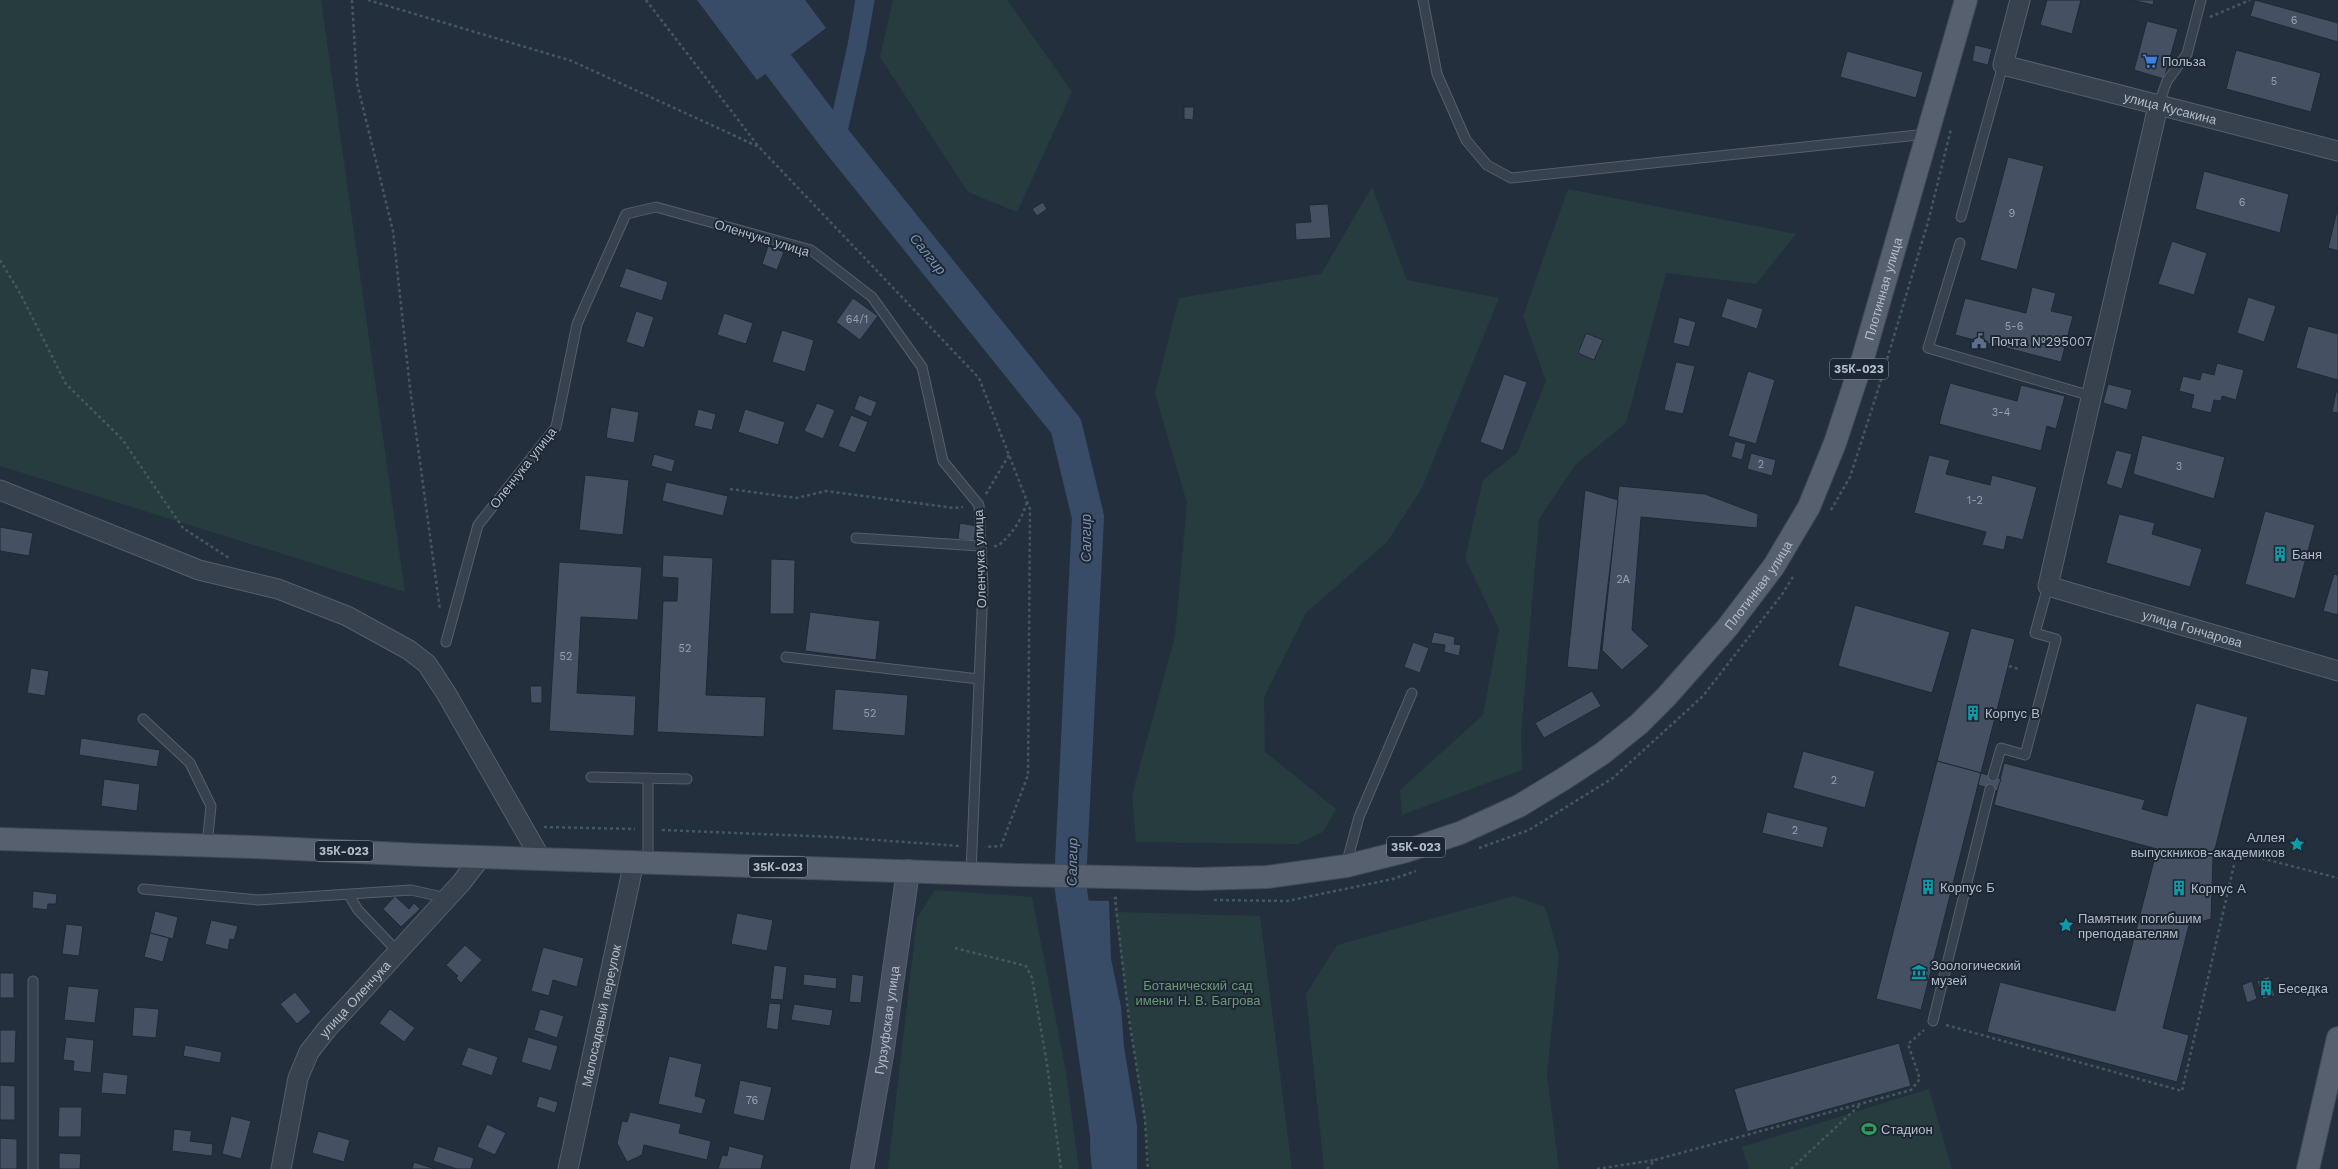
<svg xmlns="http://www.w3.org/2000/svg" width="2338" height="1169" font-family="'Work Sans',sans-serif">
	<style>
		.green { fill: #263c3f }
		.water { fill: #394c67 }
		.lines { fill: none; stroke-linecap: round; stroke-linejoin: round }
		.canal { stroke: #394c67; stroke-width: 19 }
		.river { stroke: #394c67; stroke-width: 32 }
		.building { fill: #455162; stroke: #1f2835 }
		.lane-casing { stroke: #565f6c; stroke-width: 11 }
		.street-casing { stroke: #565f6c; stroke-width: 21 }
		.secondary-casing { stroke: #565f6c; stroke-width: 24 }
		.primary-casing { stroke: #414a57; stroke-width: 24 }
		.path { stroke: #44595c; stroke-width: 2.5; stroke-dasharray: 3 3; stroke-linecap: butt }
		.lane { stroke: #38414e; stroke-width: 9 }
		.street { stroke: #38414e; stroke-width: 19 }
		.secondary { stroke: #465061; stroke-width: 22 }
		.primary { stroke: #56606e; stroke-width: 22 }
		.labels { text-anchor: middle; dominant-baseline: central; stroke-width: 4; stroke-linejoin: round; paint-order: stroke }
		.number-label { font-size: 11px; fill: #98a1af }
		.shield { fill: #1d2633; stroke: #878f9c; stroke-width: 1 }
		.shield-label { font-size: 12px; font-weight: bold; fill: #b4bcc9 }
		.poi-label { font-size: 13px; fill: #b4bcc9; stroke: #1d2633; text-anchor: start }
		.street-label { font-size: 13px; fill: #b4bcc9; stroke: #1d2633 }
		.park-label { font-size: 13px; fill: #6b9a76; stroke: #1d2633 }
		.water-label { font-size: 14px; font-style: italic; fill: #7c92b1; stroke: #1d2633 }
	</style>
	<rect width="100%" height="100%" fill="#242f3e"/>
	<g class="green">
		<path d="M0,0H321L405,592L0,466Z"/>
		<path d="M893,0H1007L1072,92L1017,212L968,192L880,57Z"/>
		<path d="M1372,187L1407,280L1499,298L1422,488L1387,542L1306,613L1264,697L1265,752L1336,809L1323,832L1297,844L1136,842L1132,795L1175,636L1187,503L1155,393L1179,298L1321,274Z"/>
		<path d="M1568,189L1796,234L1756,284L1666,273L1626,423L1575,465L1539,519L1521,733L1522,770L1402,815L1400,790L1483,715L1499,629L1465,558L1483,480L1517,453L1546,381L1523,316Z"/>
		<path d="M935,890L1032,897L1066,1072L1079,1169H888L917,918Z"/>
		<path d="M1514,896L1545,907L1559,955L1547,1075L1559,1169H1324L1306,994L1337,945Z"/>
		<path d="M1115,912L1260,916L1292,1169H1151Z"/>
		<path d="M1929,1089L1952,1169H1749L1742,1147Z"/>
	</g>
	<g class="water">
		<path d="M697,0H805L826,28L757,80Z"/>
		<path d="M1055,900L1109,901L1111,959L1121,1007L1124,1047L1137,1126V1169H1092L1090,1149L1097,990L1078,925Z"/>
	</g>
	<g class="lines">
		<path class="canal" d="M836,140L857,46L865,0"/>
		<path class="river" d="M729,0L836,140L1066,426L1088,517L1070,883L1111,1169"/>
	</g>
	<g class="building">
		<path d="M2047,0H2081L2072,34L2040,25Z"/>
		<path d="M2132,0H2154L2153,5Z"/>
		<path d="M2255,0L2338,23V42L2250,16Z"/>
		<path d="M2147,21L2178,29L2164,79L2134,70Z"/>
		<path d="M1975,45L1992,49L1988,65L1972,61Z"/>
		<path d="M2236,50L2321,73L2311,112L2226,89Z"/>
		<path d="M1847,51L1923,72L1916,98L1840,77Z"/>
		<path d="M1184,107H1194L1193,120L1184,119Z"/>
		<path d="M2008,157L2044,166L2017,270L1980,260Z"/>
		<path d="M2204,171L2289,194L2280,233L2195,209Z"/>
		<path d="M1043,202L1047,209L1037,216L1032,209Z"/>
		<path d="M1328,204L1331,238L1296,240L1295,223L1311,222L1309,205Z"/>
		<path d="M2338,207V251L2328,248Z"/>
		<path d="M2172,241L2207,253L2194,295L2158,284Z"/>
		<path d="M768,246L784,252L777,270L762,264Z"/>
		<path d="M626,268L668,282L662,301L619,287Z"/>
		<path d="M2032,287L2056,293L2051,311L2073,316L2061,362L1955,335L1965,298L2026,313Z"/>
		<path d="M2248,297L2276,306L2264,342L2237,333Z"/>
		<path d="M853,298L878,316L860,340L836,322Z"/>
		<path d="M1727,298L1763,309L1757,329L1721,317Z"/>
		<path d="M636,311L654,317L644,348L626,342Z"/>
		<path d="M724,313L753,323L746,344L717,335Z"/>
		<path d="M1679,317L1696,322L1689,347L1673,343Z"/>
		<path d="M2308,326L2338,334V380L2296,368Z"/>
		<path d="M782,330L814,340L805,372L772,362Z"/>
		<path d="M1586,333L1603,340L1594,360L1578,353Z"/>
		<path d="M1676,362L1695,366L1683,414L1664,410Z"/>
		<path d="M2217,363L2244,370L2236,400L2222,396L2221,401L2214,400L2211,413L2191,408L2194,395L2179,391L2183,376L2200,380L2202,372L2214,375Z"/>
		<path d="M1748,371L1775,380L1756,444L1728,436Z"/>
		<path d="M1504,374L1527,382L1503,451L1480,442Z"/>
		<path d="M1950,383L2017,401L2021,385L2065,396L2056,429L2047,426L2041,451L1939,424Z"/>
		<path d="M2108,384L2132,390L2127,410L2103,403Z"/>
		<path d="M2336,392H2338V413L2332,412Z"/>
		<path d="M859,395L877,402L871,417L854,409Z"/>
		<path d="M817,403L835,410L823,439L804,431Z"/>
		<path d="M611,407L639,412L634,443L606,438Z"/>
		<path d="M698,409L716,414L712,430L694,426Z"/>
		<path d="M745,409L785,422L778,445L738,432Z"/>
		<path d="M851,415L868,422L855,453L838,446Z"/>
		<path d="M2142,435L2225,457L2214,499L2133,474Z"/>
		<path d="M1735,441L1746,444L1742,460L1731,457Z"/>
		<path d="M2116,450L2132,454L2122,489L2106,484Z"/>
		<path d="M1751,453L1776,460L1772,476L1747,469Z"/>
		<path d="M654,454L675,460L672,472L651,466Z"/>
		<path d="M1929,455L1950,460L1946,474L1990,485L1992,475L2037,487L2023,540L2007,536L2004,550L1982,545L1986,532L1914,513Z"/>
		<path d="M585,475L629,480L623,535L579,530Z"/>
		<path d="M666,482L728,496L723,516L662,501Z"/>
		<path d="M1619,486L1705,494L1758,514L1757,528L1641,517L1632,630L1649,646L1622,670L1602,650Z"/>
		<path d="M1585,490L1618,500L1598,670L1567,667Z"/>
		<path d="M2265,511L2315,525L2295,599L2245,584Z"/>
		<path d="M2119,514L2155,523L2152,534L2202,549L2190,587L2106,563Z"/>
		<path d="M960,523L976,526L974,541L958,539Z"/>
		<path d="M0,527L33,533L29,556L0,551Z"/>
		<path d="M663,555L713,558L706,695L766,697L764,737L657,732L663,601H677L678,578L662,577Z"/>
		<path d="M771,559L795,560L794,614H770Z"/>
		<path d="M559,562L642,567L638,620L581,617L577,693L636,696L634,736L549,731Z"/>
		<path d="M2334,574L2338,575V615L2323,611Z"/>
		<path d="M1855,605L1950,632L1932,693L1838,666Z"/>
		<path d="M810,612L880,621L876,660L805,651Z"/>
		<path d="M1971,628L2015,639L1981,773L1937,761Z"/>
		<path d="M1434,632L1455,637L1454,644L1461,645L1459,656L1444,652L1445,645L1431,643Z"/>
		<path d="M1413,642L1429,648L1420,673L1404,667Z"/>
		<path d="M31,668L49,671L45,696L27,693Z"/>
		<path d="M530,686H542V703H531Z"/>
		<path d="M835,689L908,695L905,736L832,730Z"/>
		<path d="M1592,691L1601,706L1544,738L1535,723Z"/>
		<path d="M2196,703L2248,717L2213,857L2211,919L2189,925L2163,1028L2189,1035L2177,1082L1987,1032L2000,982L2115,1011L2157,849L1994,805L2004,763L2145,800L2142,809L2167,816Z"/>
		<path d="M81,738L160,750L157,767L79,755Z"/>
		<path d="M1803,751L1875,771L1865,808L1793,788Z"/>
		<path d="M1937,761L1981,773L1921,1010L1876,999Z"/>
		<path d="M1981,773L2001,779L1997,791L1978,785Z"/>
		<path d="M104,779L140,784L137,811L101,806Z"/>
		<path d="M1767,812L1828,827L1823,848L1762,833Z"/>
		<path d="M33,891L57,894L56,904H48L47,910L32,908Z"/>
		<path d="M395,896L409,909L414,903L420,909L401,927L383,909Z"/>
		<path d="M155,911L178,917L173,939L150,933Z"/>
		<path d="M737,913L773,920L767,951L731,944Z"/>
		<path d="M211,920L238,926L234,940L230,939L228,950L205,944Z"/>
		<path d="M66,924L83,926L79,956L62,954Z"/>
		<path d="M150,933L169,938L163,962L144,957Z"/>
		<path d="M465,945L482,960L461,983L456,978L458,976L446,965Z"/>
		<path d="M543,947L584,958L577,987L553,980L549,996L531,991Z"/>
		<path d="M774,965L787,967L783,1000L770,999Z"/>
		<rect x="0" y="973" width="14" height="25"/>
		<path d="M804,974L837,978L836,989L803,985Z"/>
		<path d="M852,974L864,976L861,1003L849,1002Z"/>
		<path d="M2269,976L2275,996L2263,999L2257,981Z"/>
		<path d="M2252,981L2257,999L2247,1003L2242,985Z"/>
		<path d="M68,986L99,989L95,1023L64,1020Z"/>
		<path d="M295,992L311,1012L297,1024L280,1004Z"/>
		<path d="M769,1003L781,1004L778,1030L766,1028Z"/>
		<path d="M794,1004L833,1010L830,1026L791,1020Z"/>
		<path d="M134,1007L159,1009L156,1038L132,1036Z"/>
		<path d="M390,1009L415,1028L404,1042L379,1023Z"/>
		<path d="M540,1009L564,1016L557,1038L534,1030Z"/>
		<path d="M0,1030H16L15,1063H0Z"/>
		<path d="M66,1037L94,1040L91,1073L73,1071L74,1061L63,1060Z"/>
		<path d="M528,1037L558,1046L551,1071L521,1062Z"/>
		<path d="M1899,1043L1911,1086L1747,1132L1734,1089Z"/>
		<path d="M185,1045L222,1052L220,1063L183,1056Z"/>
		<path d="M468,1047L498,1057L492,1076L461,1065Z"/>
		<path d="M669,1056L702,1064L695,1096L706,1099L702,1114L658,1104Z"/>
		<path d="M103,1072L128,1075L126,1095L101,1093Z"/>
		<path d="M740,1080L772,1087L764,1121L733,1114Z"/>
		<path d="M0,1085L15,1086V1120H0Z"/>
		<path d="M539,1096L558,1102L555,1113L536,1107Z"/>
		<path d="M59,1107H82L81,1137H58Z"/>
		<path d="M630,1112L681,1124L679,1133L711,1141L707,1160L644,1145L642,1155L627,1162L617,1143L622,1121L627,1122Z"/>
		<path d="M231,1116L251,1121L241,1159L222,1154Z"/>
		<path d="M487,1124L506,1133L495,1155L477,1147Z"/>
		<path d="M174,1129L192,1131L190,1141L213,1144L212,1156L172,1151Z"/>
		<path d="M318,1131L350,1140L344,1162L312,1153Z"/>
		<path d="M0,1138L17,1139V1169H0Z"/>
		<path d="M438,1146L474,1158L471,1169H457L433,1161Z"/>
		<path d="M729,1146L764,1155L761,1169H718L722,1155L727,1156Z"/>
		<path d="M59,1153L81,1154L80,1169H59Z"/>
		<path d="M414,1162L435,1169H412Z"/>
	</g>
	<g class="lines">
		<g class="lane-casing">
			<g id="lane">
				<path d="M1423,0L1437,74L1466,140L1487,165L1511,178L1927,134"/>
				<path d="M2158,106L2167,81L2187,54L2201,0"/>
				<path d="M1961,217L2003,65"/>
				<path d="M1960,243L1928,348L2091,396"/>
				<path d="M856,538L980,546"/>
				<path d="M446,642L478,525L556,427L577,324L626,214L656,207L811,250L872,297L922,367L943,461L979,505L983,588L971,873"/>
				<path d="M786,657L979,679"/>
				<path d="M143,719L190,763L211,806L207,845"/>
				<path d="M1993,776L2001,748L2025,755L2056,639L2035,633L2048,586"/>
				<path d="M591,777L687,779"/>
				<path d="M648,863V778"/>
				<path d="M1346,865L1359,817L1412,693"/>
				<path d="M143,889L258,900L411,890L447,898"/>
				<path d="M349,895L358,910L398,952"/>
				<path d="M33,981V1169"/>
				<path d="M1933,1021L1990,789"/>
			</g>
		</g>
		<g class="street-casing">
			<g id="street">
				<path id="s1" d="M2020,0L2003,65L2338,151"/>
				<path id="s2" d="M2158,106L2048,586L2338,671"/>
				<path d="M0,490L199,570L278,589L347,616L409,650L427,664L446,693L541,859"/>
				<path id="s3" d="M281,1169L298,1078L309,1052L327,1029L461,883L481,857"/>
				<path id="s4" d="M568,1169L634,862"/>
			</g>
		</g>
		<g class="secondary-casing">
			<g id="secondary">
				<path id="s5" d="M862,1169L882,1055L908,871"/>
			</g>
		</g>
		<g class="primary-casing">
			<g id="primary">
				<path id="s6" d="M0,839L252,847L422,855L1018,875L1198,879L1267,877L1346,866L1406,851L1460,833L1519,806L1565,778L1603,753L1639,724L1666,697L1727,628L1774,566L1809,507L1835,443L1863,358L1966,0"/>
				<path d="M2308,1169L2338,1038"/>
			</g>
		</g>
		<g class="path">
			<path d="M352,0L357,83L393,231L410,388L440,610"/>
			<path d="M368,0L572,61L759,147L979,378L1030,509L1028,775L1001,846L985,847"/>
			<path d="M646,0L759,147"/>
			<path d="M2210,17L2250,0"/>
			<path d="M0,260L21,295L66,384L122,439L183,528L229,558"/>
			<path d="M730,489L796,498L826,491L954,508L963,507"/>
			<path d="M986,494L1009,455"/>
			<path d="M1831,510L1850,477L1877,393L1928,222L1951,129"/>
			<path d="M994,546H998C1013,533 1021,521 1027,502"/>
			<path d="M2009,666L2019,669"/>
			<path d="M544,827L635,829"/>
			<path d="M662,830L834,837L960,846"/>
			<path d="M1479,848L1529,830L1613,778L1703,696L1783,593L1794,575"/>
			<path d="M2214,852L2236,859"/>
			<path d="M1117,898H1115L1129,1019L1145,1119L1148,1169"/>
			<path d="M1214,900L1287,901L1393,879L1416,871"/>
			<path d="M955,948L1026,966L1032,978L1047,1064L1061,1169"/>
			<path d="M1946,1025L2182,1091L2237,852L2338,878"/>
			<path d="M1597,1169L1655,1160"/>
			<path d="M1647,1169L1655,1160L1911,1090L1920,1079L1908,1044L1924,1030"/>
			<path d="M1791,1169L1861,1104"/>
		</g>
		<use href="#lane" class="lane"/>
		<use href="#street" class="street"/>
		<use href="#secondary" class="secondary"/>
		<use href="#primary" class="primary"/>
	</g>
	<defs>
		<g id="supermarket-bare" transform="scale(1.2)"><path d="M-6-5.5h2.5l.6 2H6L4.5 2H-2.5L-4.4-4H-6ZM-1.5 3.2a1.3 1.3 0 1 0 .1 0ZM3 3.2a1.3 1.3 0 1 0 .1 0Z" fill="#3f7fe0" stroke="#1d2633" stroke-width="2.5" paint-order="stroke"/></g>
		<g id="civic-bare" transform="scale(1.2)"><path d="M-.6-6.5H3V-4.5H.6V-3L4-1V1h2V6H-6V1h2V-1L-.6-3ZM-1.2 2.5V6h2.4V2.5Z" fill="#5c6f8a" stroke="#1d2633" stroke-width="2.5" paint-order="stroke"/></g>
		<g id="building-bare" transform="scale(1.2)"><path d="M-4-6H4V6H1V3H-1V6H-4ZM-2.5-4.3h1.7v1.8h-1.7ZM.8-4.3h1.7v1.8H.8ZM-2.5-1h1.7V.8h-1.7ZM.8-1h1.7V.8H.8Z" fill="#0f9aa8" stroke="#1d2633" stroke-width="2.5" paint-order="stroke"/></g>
		<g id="sight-bare" transform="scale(1.2)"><path d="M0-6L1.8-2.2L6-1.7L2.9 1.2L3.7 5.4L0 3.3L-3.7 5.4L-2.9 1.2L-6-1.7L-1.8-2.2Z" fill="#0f9aa8" stroke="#1d2633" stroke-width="2.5" paint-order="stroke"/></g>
		<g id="museum-bare" transform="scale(1.2)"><path d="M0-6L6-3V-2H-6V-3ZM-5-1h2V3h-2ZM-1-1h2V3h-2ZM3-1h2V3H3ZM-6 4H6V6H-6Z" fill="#0f9aa8" stroke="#1d2633" stroke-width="2.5" paint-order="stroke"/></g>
		<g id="stadium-bare" transform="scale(1.2)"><path d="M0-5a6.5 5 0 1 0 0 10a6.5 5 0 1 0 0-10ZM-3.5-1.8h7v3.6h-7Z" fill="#2e9e5b" stroke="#1d2633" stroke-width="2.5" paint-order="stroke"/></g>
	</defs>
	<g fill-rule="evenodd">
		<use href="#supermarket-bare" x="2150" y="61"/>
		<use href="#civic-bare" x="1979" y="341"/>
		<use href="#building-bare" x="2280" y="554"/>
		<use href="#building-bare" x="1973" y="713"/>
		<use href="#sight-bare" x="2297" y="844"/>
		<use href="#building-bare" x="1928" y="887"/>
		<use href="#building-bare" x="2179" y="888"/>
		<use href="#sight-bare" x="2066" y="925"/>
		<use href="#museum-bare" x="1919" y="972"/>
		<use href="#building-bare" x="2266" y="988"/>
		<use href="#stadium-bare" x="1869" y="1129"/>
	</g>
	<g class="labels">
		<g class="number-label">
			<text x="2294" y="20">6</text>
			<text x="2274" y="81">5</text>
			<text x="2242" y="202">6</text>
			<text x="2012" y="213">9</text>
			<text x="857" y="319">64/1</text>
			<text x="2014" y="326">5-6</text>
			<text x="2001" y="412">3-4</text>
			<text x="1761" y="464">2</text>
			<text x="2179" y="466">3</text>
			<text x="1975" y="500">1-2</text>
			<text x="1623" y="579">2А</text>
			<text x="685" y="648">52</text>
			<text x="566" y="656">52</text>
			<text x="870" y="713">52</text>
			<text x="1834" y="780">2</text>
			<text x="1795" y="830">2</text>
			<text x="752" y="1100">76</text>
		</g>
		<g class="shield">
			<rect x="1830" y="359" width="58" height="20" rx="3"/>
			<rect x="1387" y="837" width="58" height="20" rx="3"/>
			<rect x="315" y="841" width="58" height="20" rx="3"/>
			<rect x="749" y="857" width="58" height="20" rx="3"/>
		</g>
		<g class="shield-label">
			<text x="1859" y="369">35К-023</text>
			<text x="1416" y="847">35К-023</text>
			<text x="344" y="851">35К-023</text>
			<text x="778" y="867">35К-023</text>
		</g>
		<g class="poi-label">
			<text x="2162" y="61">Польза</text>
			<text x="1991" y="341">Почта №295007</text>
			<text x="2292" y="554">Баня</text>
			<text x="1985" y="713">Корпус В</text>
			<text x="2285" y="837" text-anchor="end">Аллея<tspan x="2285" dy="15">выпускников-академиков</tspan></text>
			<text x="1940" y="887">Корпус Б</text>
			<text x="2191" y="888">Корпус А</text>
			<text x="2078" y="918">Памятник погибшим<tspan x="2078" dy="15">преподавателям</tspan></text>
			<text x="1931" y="965">Зоологический<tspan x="1931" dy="15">музей</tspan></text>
			<text x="2278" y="988">Беседка</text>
			<text x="1881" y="1129">Стадион</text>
		</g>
		<g class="street-label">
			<text stroke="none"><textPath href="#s1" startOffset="240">улица Кусакина</textPath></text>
			<text transform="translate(762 238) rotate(17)">Оленчука улица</text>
			<text stroke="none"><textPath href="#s6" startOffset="2184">Плотинная улица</textPath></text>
			<text transform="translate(523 468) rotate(-52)">Оленчука улица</text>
			<text transform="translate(980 559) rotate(-92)">Оленчука улица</text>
			<text stroke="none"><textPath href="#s6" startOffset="1860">Плотинная улица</textPath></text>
			<text stroke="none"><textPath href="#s2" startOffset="643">улица Гончарова</textPath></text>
			<text stroke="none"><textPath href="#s3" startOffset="191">улица Оленчука</textPath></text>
			<text stroke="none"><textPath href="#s4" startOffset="157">Малосадовый переулок</textPath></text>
			<text stroke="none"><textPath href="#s5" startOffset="151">Гурзуфская улица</textPath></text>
		</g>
		<g class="park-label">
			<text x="1198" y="985">Ботанический сад<tspan x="1198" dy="15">имени Н. В. Багрова</tspan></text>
		</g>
		<g class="water-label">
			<text transform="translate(928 254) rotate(51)">Салгир</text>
			<text transform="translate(1086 538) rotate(-90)">Салгир</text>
			<text transform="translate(1072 862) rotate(-89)">Салгир</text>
		</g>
	</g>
</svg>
